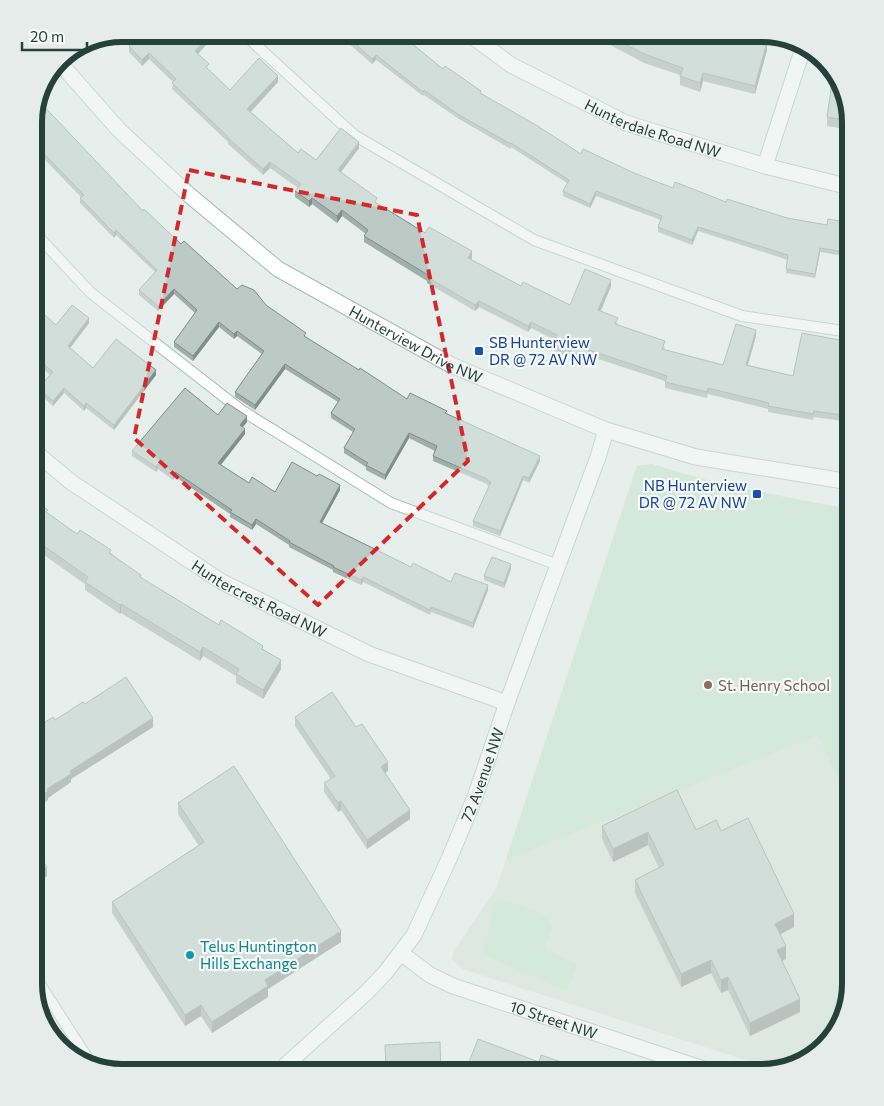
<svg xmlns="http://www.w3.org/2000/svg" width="884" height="1106" font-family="Commissioner,sans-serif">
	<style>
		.built { fill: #d4dfda }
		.green { fill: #bfe0c8 }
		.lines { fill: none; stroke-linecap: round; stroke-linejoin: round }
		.service-casing { stroke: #a8b8b2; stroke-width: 12 }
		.minor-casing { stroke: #a8b8b2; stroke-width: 17 }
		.tertiary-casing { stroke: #a8b8b2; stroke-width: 17 }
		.service { stroke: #fff; stroke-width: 10 }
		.minor { stroke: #fff; stroke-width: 15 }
		.tertiary { stroke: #fff; stroke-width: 15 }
		.wall { fill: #a1aea9 }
		.shaded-wall { fill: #838d89 }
		.building { fill: #bbcac4; stroke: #838d89 }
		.marked { fill: none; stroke: #d62828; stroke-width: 4; stroke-dasharray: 10 6; stroke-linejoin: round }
		.transit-dot { fill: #1a4fb4; stroke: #f7fbf9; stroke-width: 2 }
		.education-dot { fill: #8d6e63; stroke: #f7fbf9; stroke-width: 2 }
		.culture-dot { fill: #0f9aa8; stroke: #f7fbf9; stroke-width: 2 }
		.labels { text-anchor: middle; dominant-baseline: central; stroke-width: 4.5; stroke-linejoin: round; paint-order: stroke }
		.street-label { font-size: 15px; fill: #24423a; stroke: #f7fbf9 }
		.transit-label { font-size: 15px; fill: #164399; stroke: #f7fbf9; text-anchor: start }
		.education-label { font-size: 15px; fill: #785e54; stroke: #f7fbf9; text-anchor: start }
		.culture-label { font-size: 15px; fill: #0d838f; stroke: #f7fbf9; text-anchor: start }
		.rim { fill: none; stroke: #24423a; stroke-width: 6 }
	</style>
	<rect width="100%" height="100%" fill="#e6efeb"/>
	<path class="built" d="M652,464L683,474L740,488L850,509V984L841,1023L811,1057L773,1069L462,969L452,959L454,950L496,889L637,466Z"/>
	<g class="green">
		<path d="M652,464C717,485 783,498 850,509V805L818,735L506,860L637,466Z"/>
		<path d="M502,900C519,905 547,909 553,929L545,944L546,949L575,964L577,968L567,989L563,990L485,955L483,950L495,904L497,901Z"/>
	</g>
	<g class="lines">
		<g class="service-casing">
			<g id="service">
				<path d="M244,34L354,135L534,240L742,316L850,332"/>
				<path d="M34,232L91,293L241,410L391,503L558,565"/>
				<path d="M34,975L92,1065"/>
			</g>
		</g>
		<g class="minor-casing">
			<g id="minor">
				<path id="s1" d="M469,34L511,65L626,123L765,166L850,187"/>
				<path d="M765,166L804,45"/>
				<path id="s2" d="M34,451L71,482L222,582L369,654L507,703"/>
				<path id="s3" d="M401,953L430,975L453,986L713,1072"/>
			</g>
		</g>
		<g class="tertiary-casing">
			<g id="tertiary">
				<path id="s4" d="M59,62L119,130L188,194L278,269L451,365L606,430L696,457L850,482"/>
				<path id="s5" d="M278,1072L367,992L385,973L414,935L449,859L475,797L507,703L598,457L606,430"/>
			</g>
		</g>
		<use href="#service" class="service"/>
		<use href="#minor" class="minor"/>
		<use href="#tertiary" class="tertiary"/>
	</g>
	<g class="wall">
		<path d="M122,34H216L198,54L209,70L230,90L278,82L251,112L298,153L316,160L359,148L341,172L377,203L425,233L472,258L471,260L521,286L570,305L611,286L601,311L618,324V325L665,347L664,350L723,365L756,336L748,365L793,376L850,342V422L814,417L813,420L768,412V409L708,394L707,398L665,388V381L589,356L586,364L553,350V344L555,340L531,328L528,332L479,307L475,311L427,283V281L364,242V236L366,234L342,216L337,223L312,204L309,207L295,197V191L298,188L270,168L263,175L228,144V142L172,89L173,82L149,59L142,66L129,52V46L131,44Z"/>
		<path d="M338,34H400L443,69L481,94L581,154L673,188L787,218L827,225L850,223V257L820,252L815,278L786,273L788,260L698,231L692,245L658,232V227L661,220L596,196L590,208L563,196V191L567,183L511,147V149L459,119L424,95L423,96L376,60L372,64Z"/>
		<path d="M600,34H668L671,36L767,50L755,94L703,81L700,92L680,85V75L644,63L603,41V36Z"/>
		<path d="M838,83L850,122V130L827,126V117Z"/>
		<path d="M34,116L181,244L237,289L266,305L306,337L359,370L407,399L447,414L540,461L529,483L523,480L500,536L473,526V521L489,486L487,485V484L433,461V456L435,451L409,438L385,480L366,470V467L344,453V448L353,432L331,418V413L338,402L285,369L255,410L235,397V392L262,354L237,336L234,339L219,327L193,361L174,347V342L195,313L174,294L158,311L139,295V290L155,272L116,235L114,238L80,203V198L81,197L45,160L43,161L34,150Z"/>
		<path d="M34,305L56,325L89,323L70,348L93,368L156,375L114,430L86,408L84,411L64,393L53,406L38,393V388L50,375L34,361Z"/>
		<path d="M218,415L247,422L243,427L245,434L221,465L249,483L275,492L340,490L322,523L411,567L451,582L488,590L473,628L431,612L430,615L363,582L361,585L333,572V570L289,547V545L256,524L252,530L230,517V514L175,477L173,480L158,469L156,472L132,456V451Z"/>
		<path d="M34,501L48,514L77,534L111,553L141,578L219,625L263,649L281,669L263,699L236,683V676L203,656L200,661L121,613L120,614L85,590V584L34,548Z"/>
		<path d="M511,569L504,588L484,580V576Z"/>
		<path d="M85,704L153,727L71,779V782L48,798V800L34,809V738L39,734V726L55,720Z"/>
		<path d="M295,717L356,727L388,771L385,773L410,819L367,849L341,810L338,812L324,792V783L331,779L295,726Z"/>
		<path d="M178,803L341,942L268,989V997L212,1033L201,1016L185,1026L112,913V902L199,846L178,814Z"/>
		<path d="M602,826L721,831L794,927L780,934L786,959L782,961L800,1012L750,1036L728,990L721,993L711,973L681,987L635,893V880L659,868L648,845L613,862L602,839Z"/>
		<path d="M469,1062H539L590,1072H472L469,1071Z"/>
	</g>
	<g class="shaded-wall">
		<path d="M211,34H216L195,57V51Z"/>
		<path d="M767,42V50L755,94V86Z"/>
		<path d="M149,53V59L142,66V60Z"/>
		<path d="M376,55V60L372,64V59Z"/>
		<path d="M703,73V81L700,92V83Z"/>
		<path d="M278,76V82L247,115V109Z"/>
		<path d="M359,142V148L338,176V170Z"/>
		<path d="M270,162V168L263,175V169Z"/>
		<path d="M596,191V196L590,208V204Z"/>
		<path d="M312,198V204L309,207V201Z"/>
		<path d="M342,210V216L337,223V216Z"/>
		<path d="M698,227V231L692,245V240Z"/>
		<path d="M116,230V235L114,238V233Z"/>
		<path d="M820,248V252L815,278V274Z"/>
		<path d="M472,251V258L468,264V258Z"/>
		<path d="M611,280V286L598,316V310Z"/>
		<path d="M174,289V294L158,311V306Z"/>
		<path d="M479,301V307L475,311V305Z"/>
		<path d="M89,318V323L68,351V346Z"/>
		<path d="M219,322V327L193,361V356Z"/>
		<path d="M531,322V328L528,332V326Z"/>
		<path d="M756,330V336L746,371V365Z"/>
		<path d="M237,331V336L234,339V334Z"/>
		<path d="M589,350V356L586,364V358Z"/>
		<path d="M285,364V369L255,410V405Z"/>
		<path d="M156,370V375L114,430V425Z"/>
		<path d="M64,388V393L53,406V401Z"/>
		<path d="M86,403V408L84,411V406Z"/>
		<path d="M247,416V422L240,430V425Z"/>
		<path d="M245,429V434L218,468V463Z"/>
		<path d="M409,433V438L385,480V475Z"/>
		<path d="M540,456V461L529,483V478Z"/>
		<path d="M158,464V469L156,472V467Z"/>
		<path d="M175,472V477L173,480V475Z"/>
		<path d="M523,476V480L500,536V531Z"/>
		<path d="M340,485V490L320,527V522Z"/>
		<path d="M256,519V524L252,530V525Z"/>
		<path d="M511,564V569L504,588V583Z"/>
		<path d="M363,577V582L361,585V580Z"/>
		<path d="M488,585V590L473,628V623Z"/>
		<path d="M121,604V613L120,614V605Z"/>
		<path d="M203,647V656L200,661V652Z"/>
		<path d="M281,660V669L263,699V690Z"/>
		<path d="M153,718V727L71,779V782L48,798V800L34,809V800L70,771Z"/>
		<path d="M388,762V771L381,776V767Z"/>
		<path d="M341,801V810L338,812V803Z"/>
		<path d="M410,810V819L367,849V840Z"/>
		<path d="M648,832V845L613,862V849Z"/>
		<path d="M47,867V876L34,885V876Z"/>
		<path d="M794,914V927L775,937V924Z"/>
		<path d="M341,931V942L268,989V997L212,1033V1022L265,980Z"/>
		<path d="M786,946V959L777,963V950Z"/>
		<path d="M711,960V973L681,987V974Z"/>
		<path d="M728,977V990L721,993V980Z"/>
		<path d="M800,999V1012L750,1036V1023Z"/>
		<path d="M201,1005V1016L185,1026V1015Z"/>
	</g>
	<g class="building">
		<path d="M127,34H211L195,51L209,64L206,67L230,90L259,58L278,76L247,109L298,153L301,149L316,160L341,128L359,142L338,170L377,198L375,202L425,233L429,227L472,251L468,258L521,286L523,282L570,305L585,269L611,280L598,310L618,318L615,324L665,341L662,349L723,365L736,324L756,330L746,365L793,376L802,333L850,342V416L814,411L813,414L768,406L769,403L708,388L707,392L665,382L667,376L589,350L586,358L553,344L557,335L531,322L528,326L479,301L475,305L427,277L428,275L364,236L368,230L342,210L337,216L312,198L309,201L295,191L301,184L270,162L263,169L228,138V137L172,83L176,79L149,53L142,60L129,46L134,41Z"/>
		<path d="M344,34H400L443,69L445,66L481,91L480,93L536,125L581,154L583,149L634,173L673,188L675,182L726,202L727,199L787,218L827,225L828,219L850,223V253L820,248L815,274L786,269L788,255L698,227L692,240L658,227L662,216L596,191L590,204L563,191L569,180L511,143V144L459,115L424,90L423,92L376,55L372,59Z"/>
		<path d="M606,34H668L671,36L672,34H740L767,42L755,86L703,73L700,83L680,76L683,68L644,54Z"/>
		<path d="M832,82L838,83L850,121L827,117Z"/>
		<path d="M38,100L143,211L144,209L181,244L184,241L237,289L242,285L254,290L266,305L306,333L304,336L359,370L360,368L407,399L410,393L447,411L445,413L540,456L529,478L523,476L500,531L473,521L491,482L487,480V479L433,456L437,446L409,433L385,475L366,465L368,463L344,448L355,429L331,413L340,399L285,364L255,405L235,392L264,351L237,331L234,334L219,322L193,356L174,342L197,310L174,289L158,306L139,290L157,270L116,230L114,233L80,198L84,195L45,155L43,156L34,145V116Z"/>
		<path d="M34,305L56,325L72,305L89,318L68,346L93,368L116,339L156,370L114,425L86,403L84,406L64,388L53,401L38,388L53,372L34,356Z"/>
		<path d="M185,388L218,415L227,403L247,416L240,425L245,429L218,463L249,483L252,477L275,492L292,462L317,476L319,474L340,485L320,522L411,567L413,563L451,582L455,573L488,585L473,623L431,607L430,610L363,577L361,580L333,567L334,566L289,542L290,541L256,519L252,525L230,512L232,510L175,472L173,475L158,464L156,467L132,451Z"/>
		<path d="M34,501L48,510L46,512L77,534L80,530L111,550L109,553L141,575L140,577L219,625L221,620L263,646L262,649L281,660L263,690L236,674L239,669L203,647L200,652L121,604L120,605L85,582L88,577L34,539L36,536L34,534Z"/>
		<path d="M492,557L511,564L504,583L484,576Z"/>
		<path d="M126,677L153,718L70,771L71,774L47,789L48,791L34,800V738L43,732L39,726L53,717L55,720L83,702L85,704Z"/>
		<path d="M332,692L356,727L362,724L388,762L381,767L410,810L367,840L341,801L338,803L324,783L335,776L295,717Z"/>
		<path d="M234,766L341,931L265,980L268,986L212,1022L201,1005L185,1015L112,902L204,842L178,803Z"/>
		<path d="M677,790L696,830L716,820L721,831L748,818L794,914L775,924L786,946L777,950L800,999L750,1023L728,977L721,980L711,960L681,974L635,880L664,865L648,832L613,849L602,826Z"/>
		<path d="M34,847L47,867L34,876Z"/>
		<path d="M478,1039L539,1062L541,1055L590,1072H495L469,1062Z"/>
		<path d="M440,1042L441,1072H381L386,1070L385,1045Z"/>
	</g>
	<path d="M0 0H884V1106H0ZM189,170L417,215L468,461L318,605L134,438Z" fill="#e6efeb" fill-opacity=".55" fill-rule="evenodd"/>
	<path class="marked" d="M189,170L417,215L468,461L318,605L134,438Z"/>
	<g class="transit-dot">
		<rect x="474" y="346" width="10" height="10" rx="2.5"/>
		<rect x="752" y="489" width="10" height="10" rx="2.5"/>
	</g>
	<circle class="education-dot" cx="708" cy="685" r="5"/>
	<circle class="culture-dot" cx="190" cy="955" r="5"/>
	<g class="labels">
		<g class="street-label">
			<text stroke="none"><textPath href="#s1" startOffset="208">Hunterdale Road NW</textPath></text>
			<text stroke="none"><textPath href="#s4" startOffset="459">Hunterview Drive NW</textPath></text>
			<text stroke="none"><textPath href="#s2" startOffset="270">Huntercrest Road NW</textPath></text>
			<text stroke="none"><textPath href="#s5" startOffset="368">72 Avenue NW</textPath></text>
			<text stroke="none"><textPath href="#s3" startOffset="168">10 Street NW</textPath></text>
		</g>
		<g class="transit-label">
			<text x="489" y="342">SB Hunterview<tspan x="489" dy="17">DR @ 72 AV NW</tspan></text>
			<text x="747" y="485" text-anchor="end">NB Hunterview<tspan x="747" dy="17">DR @ 72 AV NW</tspan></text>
		</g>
		<g class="education-label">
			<text x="718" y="685">St. Henry School</text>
		</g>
		<g class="culture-label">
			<text x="200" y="946">Telus Huntington<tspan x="200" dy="17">Hills Exchange</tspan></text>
		</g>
	</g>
	<path d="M0 0H884V1106H0ZM122 42H762A80 80 0 0 1 842 122V984A80 80 0 0 1 762 1064H122A80 80 0 0 1 42 984V122A80 80 0 0 1 122 42Z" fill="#e6ecea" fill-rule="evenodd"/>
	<path class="rim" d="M122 42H762A80 80 0 0 1 842 122V984A80 80 0 0 1 762 1064H122A80 80 0 0 1 42 984V122A80 80 0 0 1 122 42Z"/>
	<path d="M22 42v8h65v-8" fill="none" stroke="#24423a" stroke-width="2.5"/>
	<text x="30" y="42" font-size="15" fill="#24423a" stroke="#f7fbf9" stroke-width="4" paint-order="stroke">20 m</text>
</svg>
